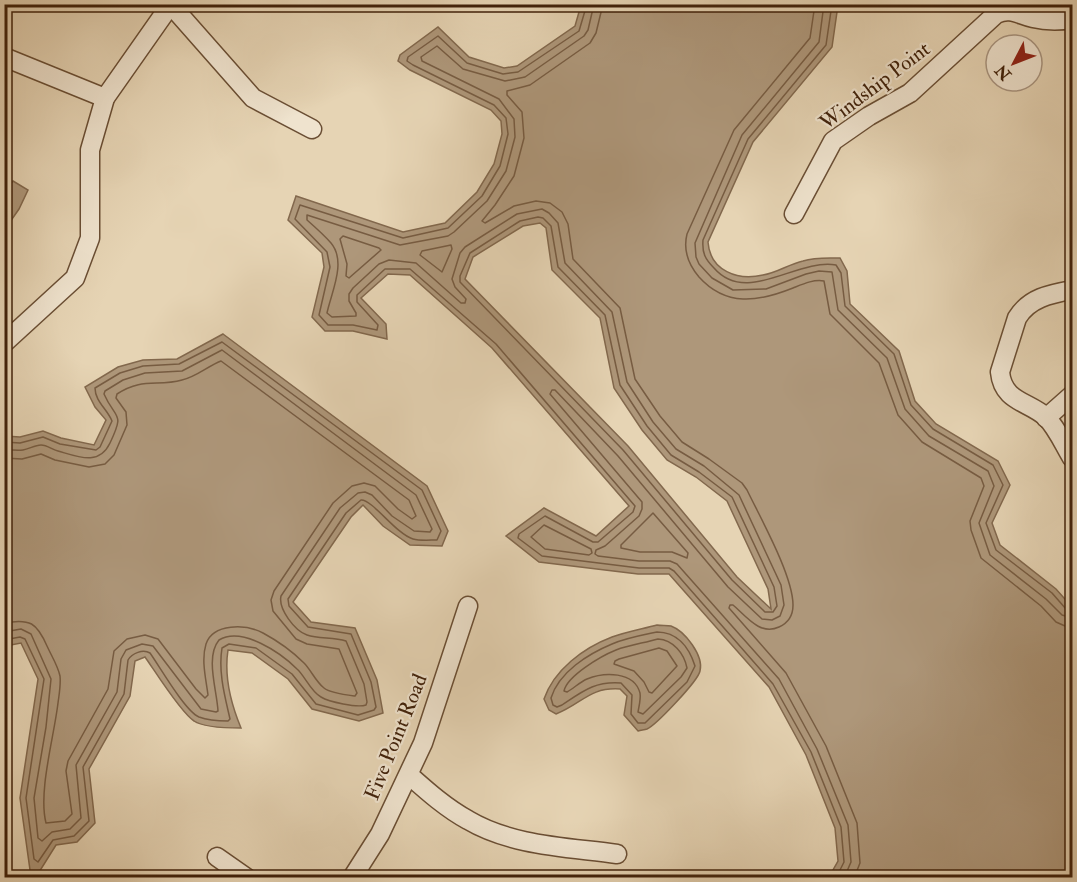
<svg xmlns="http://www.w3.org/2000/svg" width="1077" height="882" font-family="'IM FELL Double Pica',serif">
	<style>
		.water { fill: #ae977a; stroke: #82684d; stroke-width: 1.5; fill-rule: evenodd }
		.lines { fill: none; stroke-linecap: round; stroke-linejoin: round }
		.shore { stroke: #775c42; stroke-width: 1.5 }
		.minor-casing { stroke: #6a4e34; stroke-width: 21 }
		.minor { stroke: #efe3ce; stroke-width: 18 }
		.labels { text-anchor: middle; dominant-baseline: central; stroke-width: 4.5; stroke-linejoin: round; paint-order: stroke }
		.street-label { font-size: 21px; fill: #40210a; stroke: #efe3ce }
	</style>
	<rect width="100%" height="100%" fill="#e6d4b4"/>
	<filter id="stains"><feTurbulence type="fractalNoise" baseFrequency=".00333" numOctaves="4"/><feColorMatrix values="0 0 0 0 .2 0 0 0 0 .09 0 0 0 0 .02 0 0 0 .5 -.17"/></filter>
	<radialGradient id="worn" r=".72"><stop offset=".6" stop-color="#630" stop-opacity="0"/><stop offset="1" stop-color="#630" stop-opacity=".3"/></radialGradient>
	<g class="water">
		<path d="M581,5H838L832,47L753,142L708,242C710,271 738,281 763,275C777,273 789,264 803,261C815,257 827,258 840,258L847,271L850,304L899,351L915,401L936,424L998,461L1010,485L992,523L1000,545L1056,589L1072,607V877H829L838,861L835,828L806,755L769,687L669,574H638L539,562L506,536L544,508L596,536L629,506L492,348L410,275L388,274L361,298L386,324L387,339L353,331H325L312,317L324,267L322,253L288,220L296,196L403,232L445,223L477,192L494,164L502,134L501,121L491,110L410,70L398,61L400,55L438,27L469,57L504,68L517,66L575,26ZM540,223L546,228L552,270L600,318L614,388L642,430L667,460L696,477L727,501L768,589L771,609L737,577L628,446L465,279L473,257L523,226Z"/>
		<path d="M13,181L28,190L19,209L5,229V191Z"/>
		<path d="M223,334L427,486L448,531L442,546L410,545L383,526L363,505L351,517L293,602L311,622L355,628L377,680L383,713L359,721L312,709L288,679L252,653L228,650C224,676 231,704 241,728C229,728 204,728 194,721C181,713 155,671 145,657L135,661L130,696L89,769L95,823L77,842L56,845L36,877H31L20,798L38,679L21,643L5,646V436L20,437L43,431L61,438L94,445L106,420L95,407L85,387L118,367L143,360L177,359Z"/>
		<path d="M657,625C661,626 667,625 671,626C685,631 704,656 700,671C698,681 656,725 647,729C644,730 641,730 638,731L624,715L627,696L620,689C589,687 582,704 556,714L549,710L544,699C554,670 583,648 612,637C626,632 642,629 657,625Z"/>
	</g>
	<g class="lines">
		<g class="shore">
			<path d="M587,4L579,31L518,72L503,74L467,63L438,36L408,57L407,61L413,65L494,105L506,118L508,134L500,166L482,196L448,228L403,238L300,205L295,219L327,252L330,267L319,315L328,325H353L377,330L378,325L357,302V295L385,269H410L496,344L635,506L633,512L598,542H593L545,516L519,534L518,538L542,556L639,568H669L674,571L773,684L811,752L841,827L844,862L836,878"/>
			<path d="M594,4L588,30L584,36L525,77L505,81L463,69L437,46L421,57L422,61L499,99L514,119L515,137L506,171L487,201L454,232L448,236L400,245L307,215V220C315,227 324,235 331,243C347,262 331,293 327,313L332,317L356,316V313L349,301V294L353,288L379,264L389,260L416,263L461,303H465L466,299L455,287L452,279L460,253L465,247L517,214L542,209L549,213L558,223L565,263L612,312L627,382L653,422L676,449L704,466L739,495L781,585L784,605L780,616L772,620L762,619L728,587L618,456L555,390H552L550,394L642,502V509L639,516L605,546L596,550L595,554L598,556L639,561H670L677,564L779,679L817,749L848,825L851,862L844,878"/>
			<path d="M603,4L596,33L590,43L530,85L507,91V95L522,112L524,138L514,176L495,205L482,221L485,223L514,206L536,201L550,203L562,212L568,224L573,259L620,308L635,379L660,416L682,442L709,459L742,483L747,490C761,519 793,576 793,605C793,615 788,623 779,627C760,636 746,616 733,605H730L729,608L786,673L826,746L857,823L860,863L854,878"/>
			<path d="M815,4L810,38L734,130L687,234C683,250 688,264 699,277C726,307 758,302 793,288C803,284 814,279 824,281L830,314L879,363L898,415L922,442L981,478L984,486L970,521L971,530L981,558L1041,606L1056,622L1065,626L1072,627"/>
			<path d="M824,4L819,42L742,135L695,243L696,257L699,264L712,278L733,290L766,289L806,274L819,271L832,272L838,310L887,358L905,409L929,436L988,471L994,486L979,523L990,555L1046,599L1062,615L1072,618"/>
			<path d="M832,4L826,45L748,139L703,240C702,253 705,259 714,268C747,306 796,258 836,265L841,273L845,306L894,354L911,405L933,429L993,465L1003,485L986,523L996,550L1052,593L1066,609L1072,610"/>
			<path d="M538,217L543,218L551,226L558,267L605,315L620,385L647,426L671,455L699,472L732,497L774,587L777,606L773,612H765L732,580L623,450L460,282V276L470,253L520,221Z"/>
			<path d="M343,236L379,248L381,250L349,278L346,276L347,264L340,239Z"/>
			<path d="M451,245L452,249L442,272L420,255L422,251Z"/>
			<path d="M4,442L20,443L43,437L60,444L96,450L100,447L112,421C107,409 95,401 95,388L120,373L143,366L179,364L222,342L422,490L441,531L437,540C430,540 420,541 413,539C396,534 372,499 361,500L346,513L288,599L289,606L308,627L351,634L371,682L376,707L374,710L358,715L316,704L292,674L256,648L229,644L222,648C218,672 225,697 230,719L228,721C219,721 207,720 199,717C185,711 160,667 150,653C143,649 132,653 128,660L124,694L83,767L89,821L74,836L53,840L38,862L34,859L26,798L44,679L25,639L20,637L4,640"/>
			<path d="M4,449C11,450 17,451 23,450C29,449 35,445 41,445C47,445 53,450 58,451C79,457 99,466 110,443C125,411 116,421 104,394L105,391L123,380L145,373L182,371L222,350L416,495L432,529L430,532L414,531L392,516L372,495L365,492L358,493L340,508L281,596C278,609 295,631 307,635C319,639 333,637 346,641L364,684L367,702L366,705C357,708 329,702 321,697C311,692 305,676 297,669C281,653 242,626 219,640C205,657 217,690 218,711L216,712L201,709L153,646L142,644L126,650L121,659L117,692L76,765L81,818L70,829L52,832L42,841L38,838L34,798L46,727L51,679L31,634L21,629L4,632"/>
			<path d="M4,458L22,459L41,454L55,460L89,467L105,464L114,455L127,425L126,412L116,398L117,394C143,377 157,387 182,380C196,377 208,366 221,361L409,500L416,516L412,519L398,509L375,486L364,483L352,486L333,503L274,591L271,600L273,611L296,639L307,644L339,649L357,693L355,696C347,695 330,693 324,688C316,682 311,670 304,663C293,652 276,640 263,633C246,624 213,623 206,644C201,660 206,679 208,695L205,698L196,689L158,639L145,635L127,639L114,651L108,689L68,761L66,771L72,814L65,821L46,823C38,792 54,737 58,703C59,695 61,685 60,676C58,666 51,655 47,646C37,623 30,618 4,623"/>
			<path d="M653,513L688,553L687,558L672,552H640L621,548V545Z"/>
			<path d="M544,525L591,549L592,553L589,555L545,549L531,537Z"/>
			<path d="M657,632C677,632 689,647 695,666L687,682L645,723H638L631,714L632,695L621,683C595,681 583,691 562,705L557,707L553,705L551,698C559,672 588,654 612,644C626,638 643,635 657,632Z"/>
			<path d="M658,639C673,640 684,653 687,668L681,677L643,714L638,712C639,706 641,699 640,693C634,671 604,672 587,679C580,682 574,688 567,692L564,691C567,676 601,656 616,650C629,645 644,643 658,639Z"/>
			<path d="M659,648L667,651L677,666L652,693L649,692L644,682L634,671L614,664L615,661L619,659Z"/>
		</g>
		<g class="minor-casing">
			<g id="minor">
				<path d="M171,5L253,98L312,129"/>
				<path d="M4,57L105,98"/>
				<path d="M794,214L833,141L869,116L910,93L996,14C1011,7 1019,15 1033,18C1046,21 1059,21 1072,19"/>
				<path d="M1072,290C1050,294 1029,298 1017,318L1000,372C1003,402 1028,401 1046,417C1057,428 1064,445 1072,458"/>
				<path d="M4,343L75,278L90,238V150L105,98L171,4"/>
				<path d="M1046,418L1072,395"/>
				<path d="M409,775C427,791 446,808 468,820C512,846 567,847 617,854"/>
				<path d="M217,857L247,878"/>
				<path d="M352,878L380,834L423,743L468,606"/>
			</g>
		</g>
		<use href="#minor" class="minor"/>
	</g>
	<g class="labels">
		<g class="street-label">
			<text transform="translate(875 86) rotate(-37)">Windship Point</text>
			<text transform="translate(396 737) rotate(-68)">Five Point Road</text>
		</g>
	</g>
	<rect width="1077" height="882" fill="none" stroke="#e6d4b4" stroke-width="24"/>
	<rect x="6" y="6" width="1065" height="870" fill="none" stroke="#40210a" stroke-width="3"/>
	<rect x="12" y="12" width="1053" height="858" fill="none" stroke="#40210a" stroke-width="1.5"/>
	<g transform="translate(1014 63) rotate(228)"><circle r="28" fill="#efe3ce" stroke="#a99580" stroke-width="1.5"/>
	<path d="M0-4.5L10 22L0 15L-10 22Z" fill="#8f2418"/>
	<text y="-9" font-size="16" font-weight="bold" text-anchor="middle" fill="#40210a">N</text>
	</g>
	<rect width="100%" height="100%" filter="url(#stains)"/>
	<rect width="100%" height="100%" fill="url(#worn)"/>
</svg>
